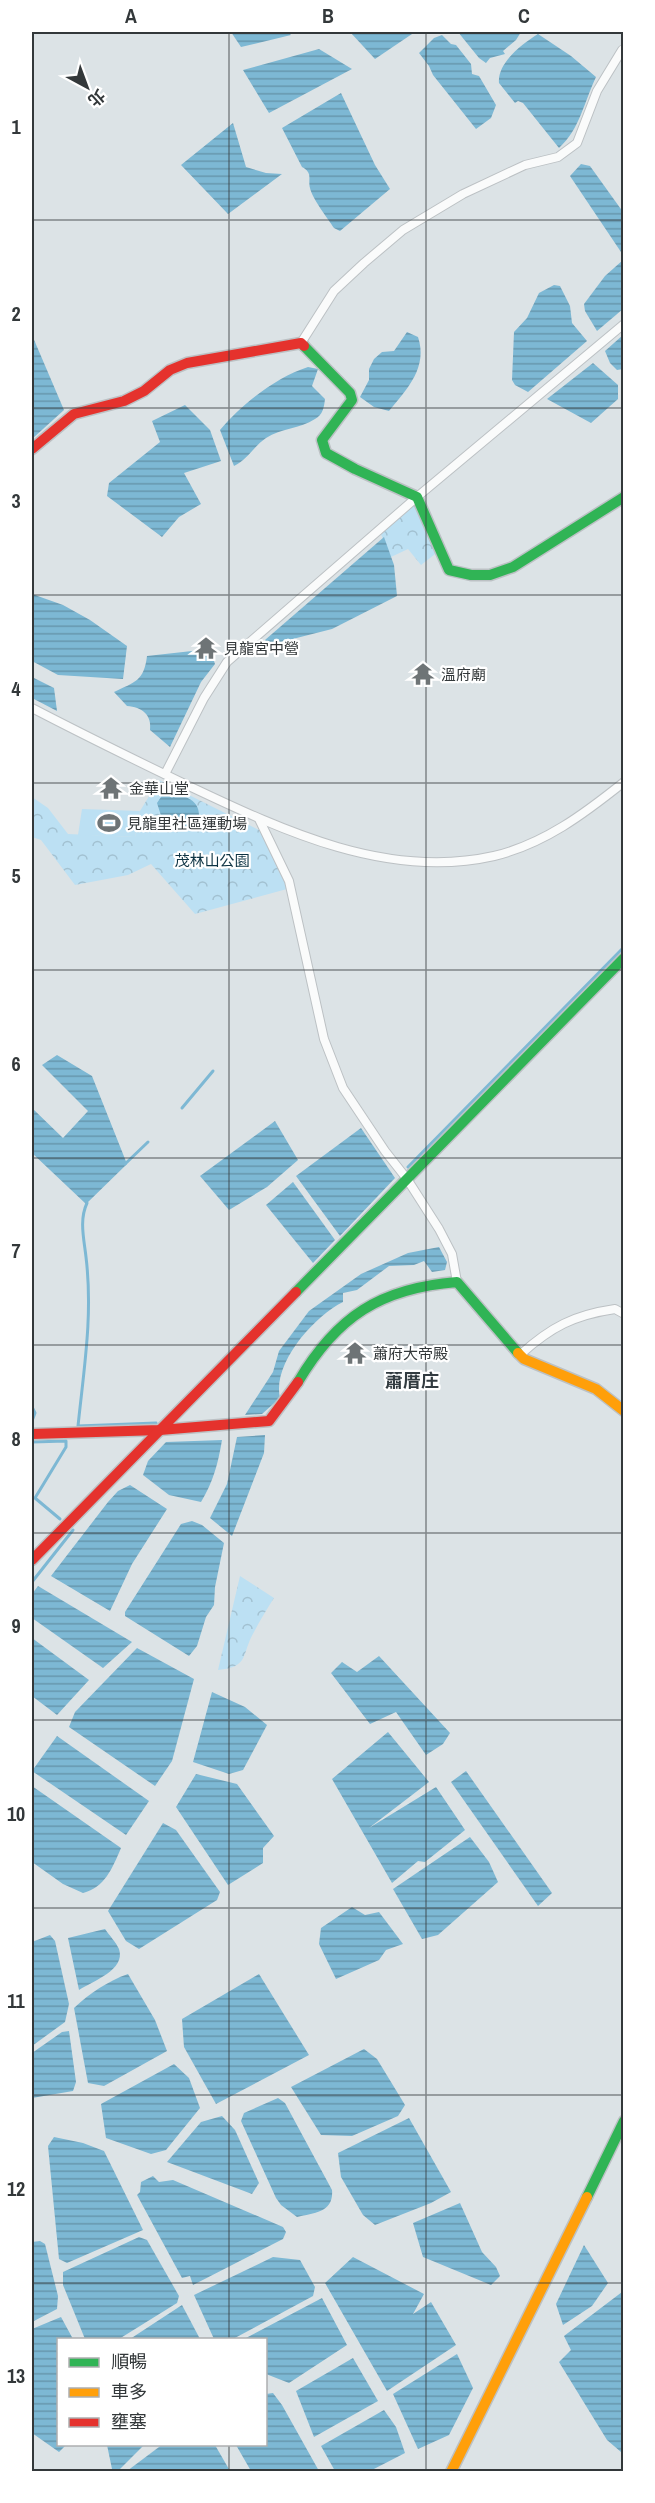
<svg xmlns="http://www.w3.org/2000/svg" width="655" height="2503" font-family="'Archivo Narrow','Noto Sans TC',sans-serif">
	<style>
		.park { fill: url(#park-crowns) }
		.garden { fill: #bce0f3 }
		.water { fill: url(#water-rules) }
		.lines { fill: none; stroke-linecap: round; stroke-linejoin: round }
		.stream { stroke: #7db8d4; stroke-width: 3 }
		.street-casing { stroke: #bcc1c4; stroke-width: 10 }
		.fast-casing { stroke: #bcc1c4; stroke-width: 13 }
		.slow-casing { stroke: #bcc1c4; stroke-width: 13 }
		.jam-casing { stroke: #bcc1c4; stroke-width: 13 }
		.street { stroke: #fafbfb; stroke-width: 8 }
		.fast { stroke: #30b455; stroke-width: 10 }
		.slow { stroke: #ff9f0a; stroke-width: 10 }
		.jam { stroke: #e5322d; stroke-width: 10 }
		.grid { fill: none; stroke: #33383a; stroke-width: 1.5; stroke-opacity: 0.55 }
		.labels { text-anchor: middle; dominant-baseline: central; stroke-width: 4.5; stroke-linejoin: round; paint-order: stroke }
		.poi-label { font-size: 15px; fill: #33383a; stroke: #fff; text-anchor: start }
		.park-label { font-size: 15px; fill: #0e3444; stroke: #fff }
		.quarter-label { font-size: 18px; font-weight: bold; fill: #323b40; stroke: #fff }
		.neatline { fill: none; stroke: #33383a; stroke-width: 2 }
		.grid-label { font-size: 20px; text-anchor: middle; font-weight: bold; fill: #33383a }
	</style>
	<defs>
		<pattern id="park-crowns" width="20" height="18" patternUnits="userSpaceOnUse" patternTransform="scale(1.5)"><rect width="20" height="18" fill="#bce0f3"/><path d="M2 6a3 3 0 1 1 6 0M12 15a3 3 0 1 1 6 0" fill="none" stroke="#a2c1d1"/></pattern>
		<pattern id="water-rules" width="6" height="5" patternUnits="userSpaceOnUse" patternTransform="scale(1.5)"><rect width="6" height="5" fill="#7db8d4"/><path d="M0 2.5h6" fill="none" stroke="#6797ad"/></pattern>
	</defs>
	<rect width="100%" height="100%" fill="#dce3e6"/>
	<g class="park">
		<path d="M417,497L439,551L421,565L408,549L391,557L379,530Z"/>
		<path d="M159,780L265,833L284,878L287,889L195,914L151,864L128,875L75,885L41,840L32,837V797L48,808L68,834L135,837L140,811Z"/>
		<path d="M240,1576L274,1598C267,1609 260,1620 254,1632C241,1654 250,1667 218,1670Z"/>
	</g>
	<path class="garden" d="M82,809L140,811L135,837L78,835Z"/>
	<g class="water">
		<path d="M231,32H288L291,35L241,47Z"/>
		<path d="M350,32H415L375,59Z"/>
		<path d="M458,32H521L516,40L503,51L505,54L490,58L486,63L479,58Z"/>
		<path d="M538,34L571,56L596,77C584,102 580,129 559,148L523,103L518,101L515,103L499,83C497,63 522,44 538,34Z"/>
		<path d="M442,35L451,44L456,45L471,64L472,74L479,76L496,105L491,118L476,129L433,75L429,66L419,53L434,38Z"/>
		<path d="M319,49L352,69L269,113L243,70Z"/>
		<path d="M341,93L375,165L390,189L340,231L334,228C328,219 312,198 310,188C308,178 313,173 302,167L282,128Z"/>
		<path d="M233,123L246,167L266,173L282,174L228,214L181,165Z"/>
		<path d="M581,164L590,166L623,212V255L570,176Z"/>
		<path d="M623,260V309L597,331L585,311L584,304L605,276Z"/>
		<path d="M554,285L560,286L570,306L572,323L587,341L528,392L515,385L512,380L514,332L527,318L539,293Z"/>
		<path d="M407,332L418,337C428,367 408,388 389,411L374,407L360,397L369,380V369L374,359L382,352L394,351Z"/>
		<path d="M32,335L64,410L32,439Z"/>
		<path d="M623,335V369L617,370L610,363L605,351Z"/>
		<path d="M593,363L618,385V399L591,423L547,399Z"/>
		<path d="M308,367L318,369L312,386L325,399C324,407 323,415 315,419C300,429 281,428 266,438C254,446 247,460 234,466L220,430C241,405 276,377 308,367Z"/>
		<path d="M185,405L210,430L221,461L184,473L201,504L179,517L162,537L107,496L109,483L160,442L152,421Z"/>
		<path d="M384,537L394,565L397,596L332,629L269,645L265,640Z"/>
		<path d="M32,594L63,605L90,620L127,646L123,679L58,675L32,661Z"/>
		<path d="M210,649L215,664L201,682L170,747L150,730C152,715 142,707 127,706L114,692C135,682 144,681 147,656Z"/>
		<path d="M32,677L54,688L57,711L32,698Z"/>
		<path d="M175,793C189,798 200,801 199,818L191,827L176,831L164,825L157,803L163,794Z"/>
		<path d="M57,1055L92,1076L127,1164L86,1204L32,1153V1108L63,1138L88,1111L42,1065Z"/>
		<path d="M275,1121L298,1160L267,1187L229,1210L200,1176Z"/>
		<path d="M361,1128L395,1178L340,1236L296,1176Z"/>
		<path d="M293,1182L335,1240L313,1263L266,1205Z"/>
		<path d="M439,1247L447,1262L445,1270L432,1272L424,1261L414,1265L389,1266L357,1290L343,1293V1302C313,1317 272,1364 280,1398L262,1414L245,1415L273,1372L279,1351L309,1311L361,1274L408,1253Z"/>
		<path d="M265,1435L264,1453L232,1536L210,1518L227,1484L237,1437Z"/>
		<path d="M222,1440C218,1464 213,1482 201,1502L169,1495L143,1475L148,1461L166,1442Z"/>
		<path d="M130,1485L167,1509L132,1564L110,1611L51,1576L108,1502L118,1491Z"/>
		<path d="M192,1521L202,1525L224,1543L215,1587L214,1605L206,1617L197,1646L189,1656L125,1616V1612L181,1524Z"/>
		<path d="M38,1586L132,1642L103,1668L32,1618V1594Z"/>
		<path d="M32,1638L89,1680L57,1715L32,1696Z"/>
		<path d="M137,1648L194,1679L172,1761L155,1786L69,1727L75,1712Z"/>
		<path d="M379,1656L450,1733L443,1744L426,1755L396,1712L370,1724L331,1673L342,1662L357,1672Z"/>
		<path d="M212,1692L245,1707L267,1725L243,1770L229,1774L193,1762Z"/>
		<path d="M388,1732L429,1782L369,1828L436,1787L465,1830L425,1862L418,1861L392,1883L332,1779Z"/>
		<path d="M57,1736L149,1801L126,1835L32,1771Z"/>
		<path d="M466,1771L552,1893L538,1906L451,1782Z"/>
		<path d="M196,1774L237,1784L274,1836L263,1848V1863L228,1885L176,1807Z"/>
		<path d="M32,1786L121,1848C112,1869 105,1887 83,1893L63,1884L32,1862Z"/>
		<path d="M163,1823L176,1830L220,1892L217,1900L139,1949L126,1941L108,1911Z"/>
		<path d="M470,1837L489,1862L498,1882L438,1935L422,1939L393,1889Z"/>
		<path d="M352,1907L365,1915L379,1912L403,1944L386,1950L379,1960L336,1979L319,1944L321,1928Z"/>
		<path d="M105,1929C109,1935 116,1942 119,1949C126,1970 93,1981 79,1990L68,1938Z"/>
		<path d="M50,1935L55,1941L69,2004L65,2022L32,2046V1942Z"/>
		<path d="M128,1974L155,2020L167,2051L104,2086L88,2083L74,2008C90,1993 108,1981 128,1974Z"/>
		<path d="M259,1974L309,2055L216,2104L184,2047L182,2019Z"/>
		<path d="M69,2031L76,2082L73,2091L32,2098V2053L62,2032Z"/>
		<path d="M364,2049L377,2059L405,2105L398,2116L352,2136L321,2135L291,2087Z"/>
		<path d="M174,2064L189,2078L200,2108L166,2150L151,2154L106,2138L101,2104Z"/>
		<path d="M278,2098L285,2103L332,2190C334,2212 315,2213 297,2217L281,2205L276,2198L241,2121L244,2113Z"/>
		<path d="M222,2116L235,2130L259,2183L252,2194L167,2162L201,2122Z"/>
		<path d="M409,2118L451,2192L431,2203L375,2225L363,2215L341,2177L338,2153Z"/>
		<path d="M54,2137L83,2143L104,2151L143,2230L67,2263L59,2259L48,2146Z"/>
		<path d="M153,2176L159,2182L173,2180L283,2227L286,2232L283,2239L193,2285L190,2276L182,2278L137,2195L140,2192L141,2182Z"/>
		<path d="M460,2203L482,2252L496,2267L500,2276L491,2285L423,2257L413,2223Z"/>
		<path d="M139,2237L147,2240L179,2296L177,2303L119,2339H85L63,2285V2272Z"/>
		<path d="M40,2241L45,2244L58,2296L57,2309L32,2322V2242Z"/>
		<path d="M584,2245L608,2283L592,2306L563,2325L556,2304Z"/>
		<path d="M273,2257L300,2260L315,2287L313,2296L233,2339H214L194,2295Z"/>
		<path d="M353,2257L424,2294L413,2314L431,2302L456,2345L387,2391L325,2283Z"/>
		<path d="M622,2292L624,2449L621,2452L607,2440L559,2362L571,2350L564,2336Z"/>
		<path d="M322,2298L347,2345L289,2383L266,2374V2340L244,2339Z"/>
		<path d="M182,2305L200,2339H130Z"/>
		<path d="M61,2317L73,2339L58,2340V2444L66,2445L59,2452L32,2433V2329Z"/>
		<path d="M457,2354L473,2388L449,2435L418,2449L393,2394Z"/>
		<path d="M353,2358L378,2401L314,2437L296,2391Z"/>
		<path d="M273,2393L282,2405L319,2471H251L236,2445L266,2444V2394Z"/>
		<path d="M384,2410L396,2427L405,2453L370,2471H335L321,2446Z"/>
		<path d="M163,2444L215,2445L230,2471H127Z"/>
		<path d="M107,2445V2444L144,2445L117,2472L108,2471L112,2469Z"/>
	</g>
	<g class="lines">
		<g class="stream">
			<path d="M182,1108L213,1071"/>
			<path d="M32,1161V1163"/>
			<path d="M125,1164L148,1142"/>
			<path d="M408,1167L624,947"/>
			<path d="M87,1203C79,1220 84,1239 86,1257C93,1315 84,1368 78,1426L156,1423"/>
			<path d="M32,1407L35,1413L32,1421"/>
			<path d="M32,1442L66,1441V1447L35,1498L60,1519"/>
			<path d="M32,1582L73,1530"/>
		</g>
		<g class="street-casing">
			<g id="street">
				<path d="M301,343L334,291L364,263L403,230L463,194L525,165L558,157L577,143L597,91L622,50L624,52"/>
				<path d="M32,708C84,735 137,761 191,787C284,831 388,880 494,856C544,844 584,814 624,782"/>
				<path d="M165,774L204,698L227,662L417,497L624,324"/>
				<path d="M259,819L289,881L324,1039L343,1088L385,1151L407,1179L439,1229L452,1254L457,1282"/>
				<path d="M521,1354C551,1327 574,1315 615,1309L624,1314"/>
			</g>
		</g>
		<g class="fast-casing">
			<g id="fast">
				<path d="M304,346L350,393L352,400L322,440L326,453L355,469L417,497L449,570L471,575H490L513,567L624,497"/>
				<path d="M296,1292L624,958"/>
				<path d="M298,1382C337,1316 381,1288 457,1282L518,1353"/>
				<path d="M587,2197L624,2121"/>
			</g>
		</g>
		<g class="slow-casing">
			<g id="slow">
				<path d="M518,1353L524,1359L596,1389L624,1411"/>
				<path d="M451,2472L587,2197"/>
			</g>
		</g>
		<g class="jam-casing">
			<g id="jam">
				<path d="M32,449L74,414L124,401L144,391L170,370L187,363L301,343L304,346"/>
				<path d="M32,1434L160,1430L269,1421L298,1382"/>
				<path d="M32,1560L296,1292"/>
			</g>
		</g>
		<use href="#street" class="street"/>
		<use href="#fast" class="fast"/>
		<use href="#slow" class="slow"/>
		<use href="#jam" class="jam"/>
	</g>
	<path class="grid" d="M229,32V2340M426,32V2472M32,220H624M32,408H624M32,595H624M32,783H624M32,970H624M32,1158H624M32,1345H624M32,1533H624M32,1720H624M32,1908H624M32,2095H624M32,2283H624M229,2444V2472"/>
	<defs>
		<g id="temple-bare" transform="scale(1.8)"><path d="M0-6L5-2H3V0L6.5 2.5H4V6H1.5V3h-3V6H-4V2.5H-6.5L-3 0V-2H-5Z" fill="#6e7476" stroke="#fff" stroke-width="2.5" paint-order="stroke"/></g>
		<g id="stadium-bare" transform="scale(1.8)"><path d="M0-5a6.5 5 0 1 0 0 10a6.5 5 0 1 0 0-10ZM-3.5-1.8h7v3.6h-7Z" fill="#6e7476" stroke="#fff" stroke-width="2.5" paint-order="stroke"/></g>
	</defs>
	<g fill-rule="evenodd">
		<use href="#temple-bare" x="206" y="648"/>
		<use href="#temple-bare" x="423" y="674"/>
		<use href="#temple-bare" x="111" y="788"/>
		<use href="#stadium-bare" x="109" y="823"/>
		<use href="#temple-bare" x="355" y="1353"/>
	</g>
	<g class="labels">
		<g class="poi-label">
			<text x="224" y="648">見龍宮中營</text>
			<text x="441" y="674">溫府廟</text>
			<text x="129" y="788">金華山堂</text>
			<text x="127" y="823">見龍里社區運動場</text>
			<text x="373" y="1353">蕭府大帝殿</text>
		</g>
		<g class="park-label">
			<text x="212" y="860">茂林山公園</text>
		</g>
		<g class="quarter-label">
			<text x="412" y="1380">蕭厝庄</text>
		</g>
	</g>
	<rect width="655" height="2503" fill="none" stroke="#ffffff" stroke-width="66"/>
	<rect x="57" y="2338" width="210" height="108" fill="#ffffff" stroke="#adafb0" stroke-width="1.5"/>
	<rect x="69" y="2358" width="30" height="9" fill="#30b455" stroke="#adafb0" stroke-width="1.5"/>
	<text x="111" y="2368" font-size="18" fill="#33383a">順暢</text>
	<rect x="69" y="2388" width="30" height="9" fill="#ff9f0a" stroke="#adafb0" stroke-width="1.5"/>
	<text x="111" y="2398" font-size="18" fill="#33383a">車多</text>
	<rect x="69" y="2418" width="30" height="9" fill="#e5322d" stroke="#adafb0" stroke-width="1.5"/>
	<text x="111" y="2428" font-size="18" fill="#33383a">壅塞</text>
	<g transform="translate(87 87) rotate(139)" stroke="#ffffff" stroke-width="4.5" paint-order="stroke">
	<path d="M0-4.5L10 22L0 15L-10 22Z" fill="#33383a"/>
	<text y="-9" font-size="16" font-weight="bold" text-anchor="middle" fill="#33383a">北</text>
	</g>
	<rect x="33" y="33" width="589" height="2437" class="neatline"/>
	<g class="grid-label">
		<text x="131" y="23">A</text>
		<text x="328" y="23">B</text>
		<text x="524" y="23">C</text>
		<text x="16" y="134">1</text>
		<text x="16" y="321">2</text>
		<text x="16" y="508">3</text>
		<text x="16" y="696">4</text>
		<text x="16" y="883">5</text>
		<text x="16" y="1071">6</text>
		<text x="16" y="1258">7</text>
		<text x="16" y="1446">8</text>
		<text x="16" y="1633">9</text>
		<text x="16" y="1821">10</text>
		<text x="16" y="2008">11</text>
		<text x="16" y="2196">12</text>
		<text x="16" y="2383">13</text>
	</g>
</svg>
